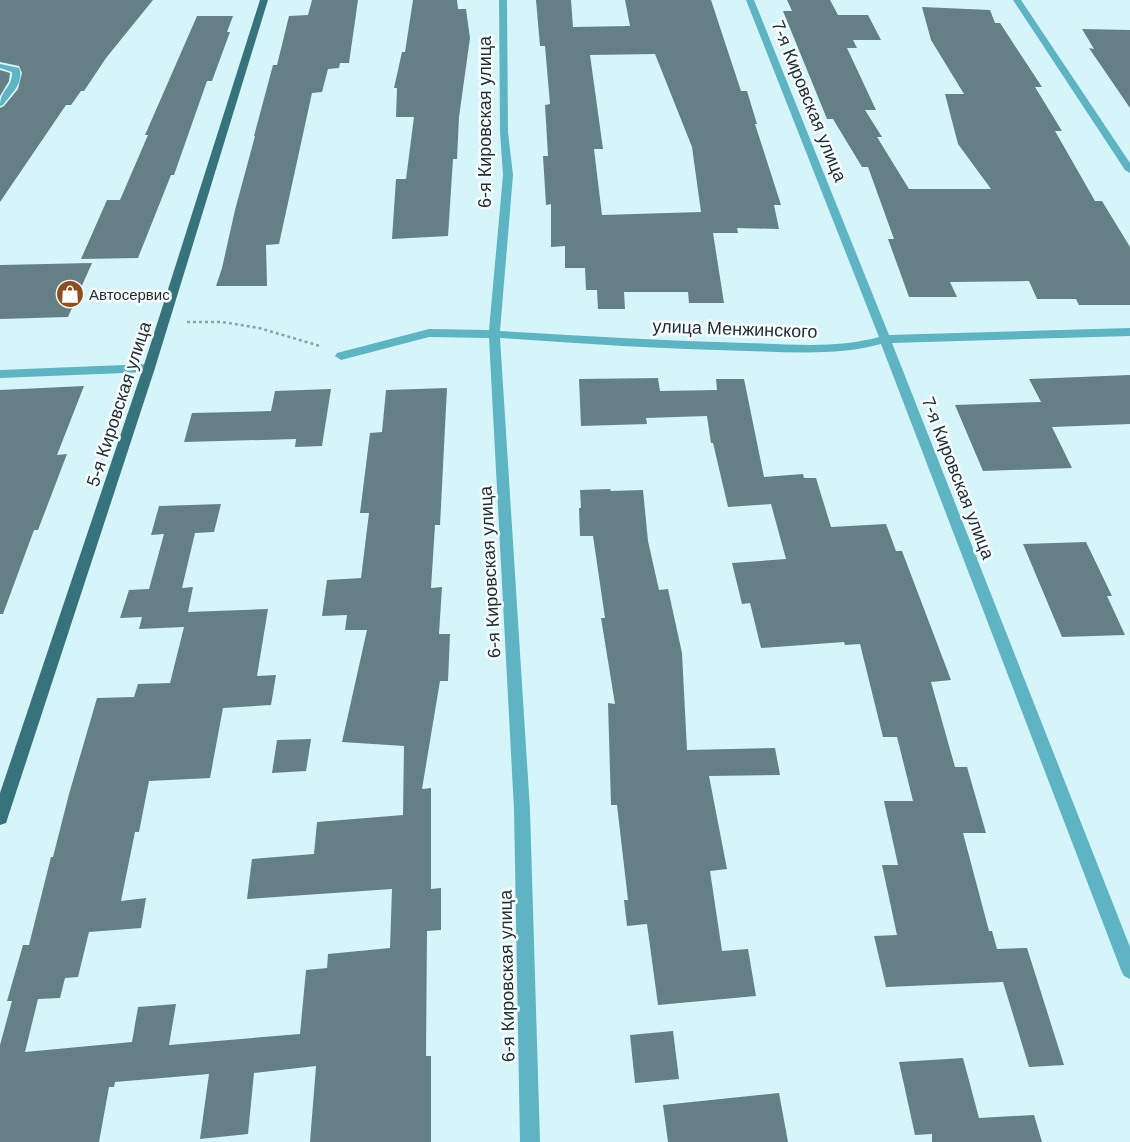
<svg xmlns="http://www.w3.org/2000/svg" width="1130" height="1142" font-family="Helvetica,sans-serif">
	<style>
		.building { fill: #648085; fill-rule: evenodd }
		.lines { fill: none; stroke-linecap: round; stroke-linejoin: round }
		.path { stroke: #8ba2a6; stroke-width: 2.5; stroke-dasharray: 3 3; stroke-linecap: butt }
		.minor { fill: #5eb4c2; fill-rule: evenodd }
		.primary { fill: #36737c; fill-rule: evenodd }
		.labels { text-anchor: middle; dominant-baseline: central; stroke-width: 5; stroke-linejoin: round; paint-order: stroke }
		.far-poi-label { font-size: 15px; fill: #222e30; stroke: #f7fdfe; text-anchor: start }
		.street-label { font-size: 18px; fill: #222e30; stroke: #f7fdfe }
	</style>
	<rect width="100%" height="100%" fill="#d6f5fa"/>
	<g class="building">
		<path d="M0,0H153L106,58L84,91H81L71,105H66L0,202V108L4,106L18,89L22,73L19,66L0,62Z"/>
		<path d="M312,0H358L349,63H340L339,68L328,69L322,92L312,93L279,244L266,245L267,286H216L222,268L235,210L255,136H254L273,65H277L289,16L308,15Z"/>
		<path d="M413,0H457L458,9H466L470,38L459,117L457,159H453L448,236L392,239L396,179H406L414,117H396L397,88H394L402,52H405Z"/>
		<path d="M536,0H571L573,27L630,26L625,0H711L741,91H747L757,124H755L781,205H774L779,229L737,228L738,233H713L724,303H689L688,292H624L625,309H598L597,290H586L585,268H565V246L551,247V204L546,205L543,156H548L545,105L550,104L545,46H540ZM655,54L692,147L701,212L602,215L594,149H603L590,55Z"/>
		<path d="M787,0H830L838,15H868L881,40H853L857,48H847L876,110H865L882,137H877L909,189H991L958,144L945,94H964L931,40L922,7L990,10L995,23H1000L1042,87H1035L1062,131H1055L1095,201H1102L1130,247V305H1079L1076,299H1037L1029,281L950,282L957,297H909L888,239H894L868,167H862L833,119H827L783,11H792Z"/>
		<path d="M197,16H233L227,32H230L212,81H207L174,175H171L138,258L81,259L107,200H120L148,135H145Z"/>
		<path d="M1082,29L1130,30V108L1089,48L1094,49Z"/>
		<path d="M0,70L10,73L9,81L0,96Z"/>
		<path d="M92,263L68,317L0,319V265Z"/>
		<path d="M1130,375V424L1052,427L1072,468L983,471L955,405L1041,402L1029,379Z"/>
		<path d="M658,378L660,391L717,390L716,379H744L764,477L803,474L804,478H816L831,527L886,524L896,551H902L951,680L931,682L955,767H967L986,833H963L989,931H992L997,949L1027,948L1064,1065L1029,1067L1003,982L886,987L874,936L897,935L882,865H898L884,801H913L897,737H883L860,644L845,645L844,642L761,648L750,603L742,604L732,563L786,559L771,504L728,507L713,443H711L707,416L646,418L647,424L581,426L579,379Z"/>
		<path d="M84,386L57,455L67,454L38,530H34L3,614H0V390Z"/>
		<path d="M447,388L440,525H435L431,588L442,587L439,634H450L448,681H440L422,789L431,788V889L441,888V930L427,931L426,1056H431V1142H310L316,1066L254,1073L248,1134L200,1139L209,1074L115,1082L114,1087H109L99,1142H0V1045L12,1001H7L23,945H29L51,857H53L69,794L97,698L134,697L138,684L170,683L184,627L139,629L142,617L120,618L129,590L149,589L164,534L151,535L159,506L221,504L214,532L195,533L182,588L193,587L188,612L268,609L257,676L276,675L271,705L223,708L210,778L149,781L139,832H135L121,901L146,898L141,928L89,932L78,977L65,978L60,998L38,999L25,1052L132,1042L138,1007L176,1004L169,1045L300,1034L306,970L327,968L328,954L390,948L392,889L247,899L252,859L314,854L317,822L403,815L404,746L342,742L367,630H345L347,615L322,616L327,580L361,578L369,513H360L370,433L382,432L386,390Z"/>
		<path d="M331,389L322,446L295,447L296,439L184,442L192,413L271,411L275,391Z"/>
		<path d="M610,489L611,491L643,490L648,541L659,590L668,589L682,653L687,750L775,748L780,775L709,776L727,869L710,871L722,951L748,949L756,996L658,1005L647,924L627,926L624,900H628L617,805H611L608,703L615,704L601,618H605L593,536H580L579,508H581L580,490Z"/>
		<path d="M1086,542L1112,596H1107L1125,635L1062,637L1023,544Z"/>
		<path d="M311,739L306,771L272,773L277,740Z"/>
		<path d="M673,1031L679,1079L635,1083L630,1035Z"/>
		<path d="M963,1058L979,1118L1034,1115L1042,1142H932V1134L915,1135L899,1062Z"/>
		<path d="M779,1093L788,1142H668L663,1105Z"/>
	</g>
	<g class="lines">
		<path class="path" d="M187,322H222L259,328L320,346"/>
		<g class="minor">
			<path d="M499,0H507L508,132L513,175L500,331C582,336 664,341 746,343C791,344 836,349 879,337L746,0H754L889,335L1130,328V336L892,343L1130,947V979L1124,976L1121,970L881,344C837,356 792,352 746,351C664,349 582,344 500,338L530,810L540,1142H520L514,810L489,338L429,337L341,360L335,356L337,353L429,329L489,330L503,175L500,132Z"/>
			<path d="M1013,0H1021L1130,163V173L1125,170Z"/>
			<path d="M0,64L19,68C25,82 11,94 3,105L0,106C0,90 13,87 12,72L0,68Z"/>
			<path d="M149,364L155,368L149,372L0,378V370Z"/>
		</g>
		<path class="primary" d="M260,0H268L155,368L8,817L6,823L0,825V793L143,368Z"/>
	</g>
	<defs>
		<g id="shop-disc" transform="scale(1.4375)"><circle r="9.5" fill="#904d1f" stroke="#f7fdfe"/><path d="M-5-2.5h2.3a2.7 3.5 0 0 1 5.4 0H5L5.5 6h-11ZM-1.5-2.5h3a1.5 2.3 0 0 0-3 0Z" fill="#fff"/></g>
	</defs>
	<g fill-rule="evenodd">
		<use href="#shop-disc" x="70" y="294"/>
	</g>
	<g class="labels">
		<g class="far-poi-label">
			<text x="89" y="294">Автосервис</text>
		</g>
		<g class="street-label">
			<text transform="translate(809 101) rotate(68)">7-я Кировская улица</text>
			<text transform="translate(485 122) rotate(-90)">6-я Кировская улица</text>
			<text transform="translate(735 329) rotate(2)">улица Менжинского</text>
			<text transform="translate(119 404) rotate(-72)">5-я Кировская улица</text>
			<text transform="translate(958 478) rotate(69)">7-я Кировская улица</text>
			<text transform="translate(490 572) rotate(-93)">6-я Кировская улица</text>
			<text transform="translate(507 976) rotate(-91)">6-я Кировская улица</text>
		</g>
	</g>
</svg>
